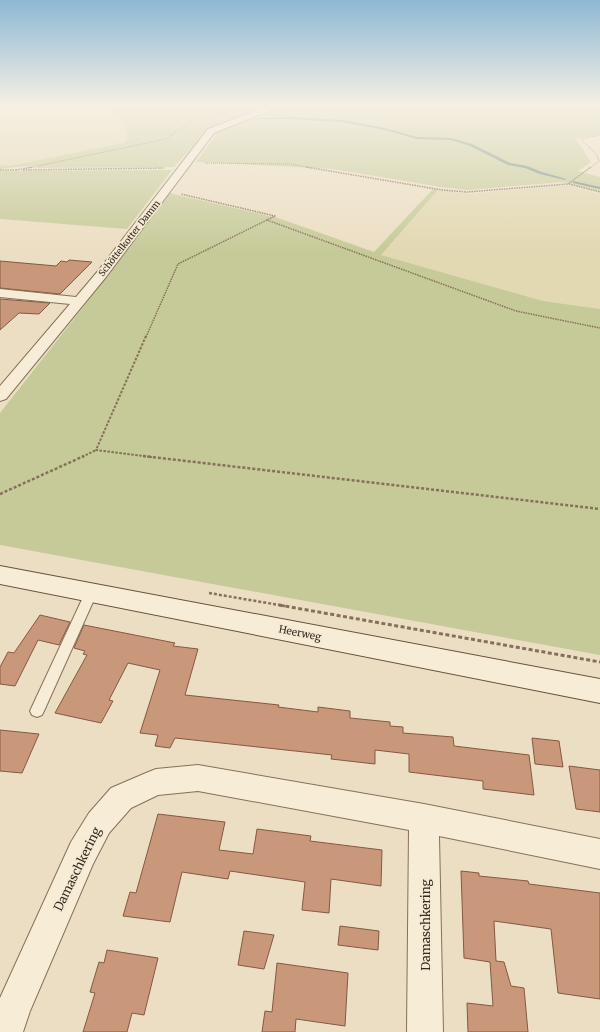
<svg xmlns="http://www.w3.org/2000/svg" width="600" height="1032" font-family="Merriweather,serif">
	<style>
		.farmland { fill: #e2d8b1 }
		.green { fill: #c6ca98 }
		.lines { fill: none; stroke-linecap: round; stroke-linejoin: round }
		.stream { fill: #6d8d84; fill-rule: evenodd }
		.building { fill: #c9987b; stroke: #845942 }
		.lane-casing { stroke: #86705b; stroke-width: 2 }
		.street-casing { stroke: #86705b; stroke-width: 2 }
		.secondary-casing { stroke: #68513e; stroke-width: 2 }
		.path-far4 { stroke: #86705b; stroke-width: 1; stroke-dasharray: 1 1; stroke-linecap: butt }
		.path-far3 { stroke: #86705b; stroke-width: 1.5; stroke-dasharray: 1.5 1; stroke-linecap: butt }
		.path-far2 { stroke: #86705b; stroke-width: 2; stroke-dasharray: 2.5 1.5; stroke-linecap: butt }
		.path-far1 { stroke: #86705b; stroke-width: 2.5; stroke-dasharray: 3 2; stroke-linecap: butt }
		.path { stroke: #86705b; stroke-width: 3; stroke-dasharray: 4 2.5; stroke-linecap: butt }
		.lane { fill: #f7ecd6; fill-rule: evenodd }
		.street { fill: #f7ecd6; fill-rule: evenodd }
		.secondary { fill: #f7ecd6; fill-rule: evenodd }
		.labels { text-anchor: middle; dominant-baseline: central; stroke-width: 3.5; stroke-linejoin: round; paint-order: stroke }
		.far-street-label { font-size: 9px; fill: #36291e; stroke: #f4e9d3 }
		.street-label { font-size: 10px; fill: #36291e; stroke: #f4e9d3 }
		.near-street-label { font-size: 12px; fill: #36291e; stroke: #f4e9d3 }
	</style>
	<rect width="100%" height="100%" fill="#ecdec3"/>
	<g class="farmland">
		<path d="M0,107H107L115,114L124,125L127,140L123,143L10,166L0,165Z"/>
		<path d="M568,185L600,194V309L543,301L381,255L438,190L469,194Z"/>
	</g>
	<g class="green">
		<path d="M107,107H270L211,127L174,167L36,168L39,166C26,165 13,168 0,169V165L10,166L123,143L127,140C127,126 117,115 107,107Z"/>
		<path d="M282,107H600V134L576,139L591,162L578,171L600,177V192L562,182L468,190L441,187L333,169L196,162L221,128Z"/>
		<path d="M172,170L127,229L0,219V171Z"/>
		<path d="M433,189L438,190L381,255L543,301L600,309V655L0,545V413L106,278L169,193L278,218L374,252Z"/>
	</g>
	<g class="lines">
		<g class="stream">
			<path d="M223,107H225L224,115L236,118L222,115Z"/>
			<path d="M290,117L342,120L385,128L417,137L451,138L472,144L510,163L527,166L542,172L566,179L565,180L540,174L525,168L508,165L470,146L451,140L417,139L385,130L342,122L290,119H242Z"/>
			<path d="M573,181L600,187V189L573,183Z"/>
		</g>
	</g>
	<g class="building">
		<path d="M69,260L92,262L60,294L0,288V261L56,266L61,261L67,262Z"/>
		<path d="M0,299L50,303L39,314L19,313L0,330Z"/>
		<path d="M40,615L70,622L59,645L38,640L15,686L0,684V667L8,652L14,653Z"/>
		<path d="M84,625L175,643L173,646L198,649L185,695L279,705L278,707L318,712V707L350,711V718L390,722V726L403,727V733L453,737L454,746L529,755L534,795L483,789V781L409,772V754L375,750V764L331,759L332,755L175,738L170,748L155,746L158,735L140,733L160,670L128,663L109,700L113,701L101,723L55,713L87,655L83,654L85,651L74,648Z"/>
		<path d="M0,730L39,734L22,773L0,771Z"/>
		<path d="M532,738L559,741L563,767L535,764Z"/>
		<path d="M569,766L600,770V812L576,809Z"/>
		<path d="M158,814L225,822L219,850L253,854L257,829L311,836L310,841L382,850L381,886L331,879L329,913L302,910L305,882L230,871L228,879L182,872L170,922L123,916L130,892L136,893Z"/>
		<path d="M461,871L479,873V876L528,881L529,884L600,893V999L558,993L551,929L494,921L496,961L504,962L511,986L524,988L528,1032H468L467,1003L493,1006L490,962L464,958Z"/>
		<path d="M340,926L379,931L378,950L338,945Z"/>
		<path d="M244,931L274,935L264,969L238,965Z"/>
		<path d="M107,950L158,958L144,1015L132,1013L127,1032H83L95,993L90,992L99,962L104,963Z"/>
		<path d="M277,963L348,973L345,1026L296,1019L295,1032H262L265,1011L272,1012Z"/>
	</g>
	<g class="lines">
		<g class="lane-casing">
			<path id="lane" d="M91,589L95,590L97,593L44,711L42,715L37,717L32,715L30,711L85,593L87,590Z"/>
		</g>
		<g class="street-casing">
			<g id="street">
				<path d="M267,107H278L214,133L106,277L6,399L0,401V386L70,304L0,297V289L76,297L98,271L208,129Z"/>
				<path d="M198,765L424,804L600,839V869L439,836L443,1032H407L409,830L198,791L158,795L131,808L109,833L93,864L30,1011L23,1032H0V998L71,842L89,813L111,788L146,773L156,769Z"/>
			</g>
		</g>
		<g class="secondary-casing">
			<path id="secondary" d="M0,566L600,679V703L0,584Z"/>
		</g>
		<g class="path-far4">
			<path d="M205,163L291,164L312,168"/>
			<path d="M28,168L166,139L190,122L197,110L194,107"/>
			<path d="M590,168L599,161L597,155L581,139L600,135"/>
		</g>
		<g class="path-far3">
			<path d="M306,167L442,190L467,192L568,184L591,167"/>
			<path d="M0,170H16"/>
			<path d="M16,170L33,167"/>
			<path d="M23,170L164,168"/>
			<path d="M569,184L600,192"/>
			<path d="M267,220L516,311L600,328"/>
			<path d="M146,337L178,264L275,216L181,194"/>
		</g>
		<g class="path-far2">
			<path d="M146,336L96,450L152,457"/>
			<path d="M82,457L96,450"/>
		</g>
		<g class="path-far1">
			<path d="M143,456L600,509"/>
			<path d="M0,494L84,456"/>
			<path d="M209,593L285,606"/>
		</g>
		<path class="path" d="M279,605L600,662"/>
		<use href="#lane" class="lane"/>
		<use href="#street" class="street"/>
		<use href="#secondary" class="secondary"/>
	</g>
	<linearGradient id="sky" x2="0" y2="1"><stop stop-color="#8db8d4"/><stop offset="0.42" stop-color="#f6f0e4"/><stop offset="1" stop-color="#f6f0e4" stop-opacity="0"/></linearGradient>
	<rect width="600" height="252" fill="url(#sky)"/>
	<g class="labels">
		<g class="far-street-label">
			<text transform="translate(129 238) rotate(-52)">Schöttelkotter Damm</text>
		</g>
		<g class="street-label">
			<text transform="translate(300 633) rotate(11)">Heerweg</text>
		</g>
		<g class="near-street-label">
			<text transform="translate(77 869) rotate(-64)">Damaschkering</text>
			<text transform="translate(425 925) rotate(-90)">Damaschkering</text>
		</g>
	</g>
</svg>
